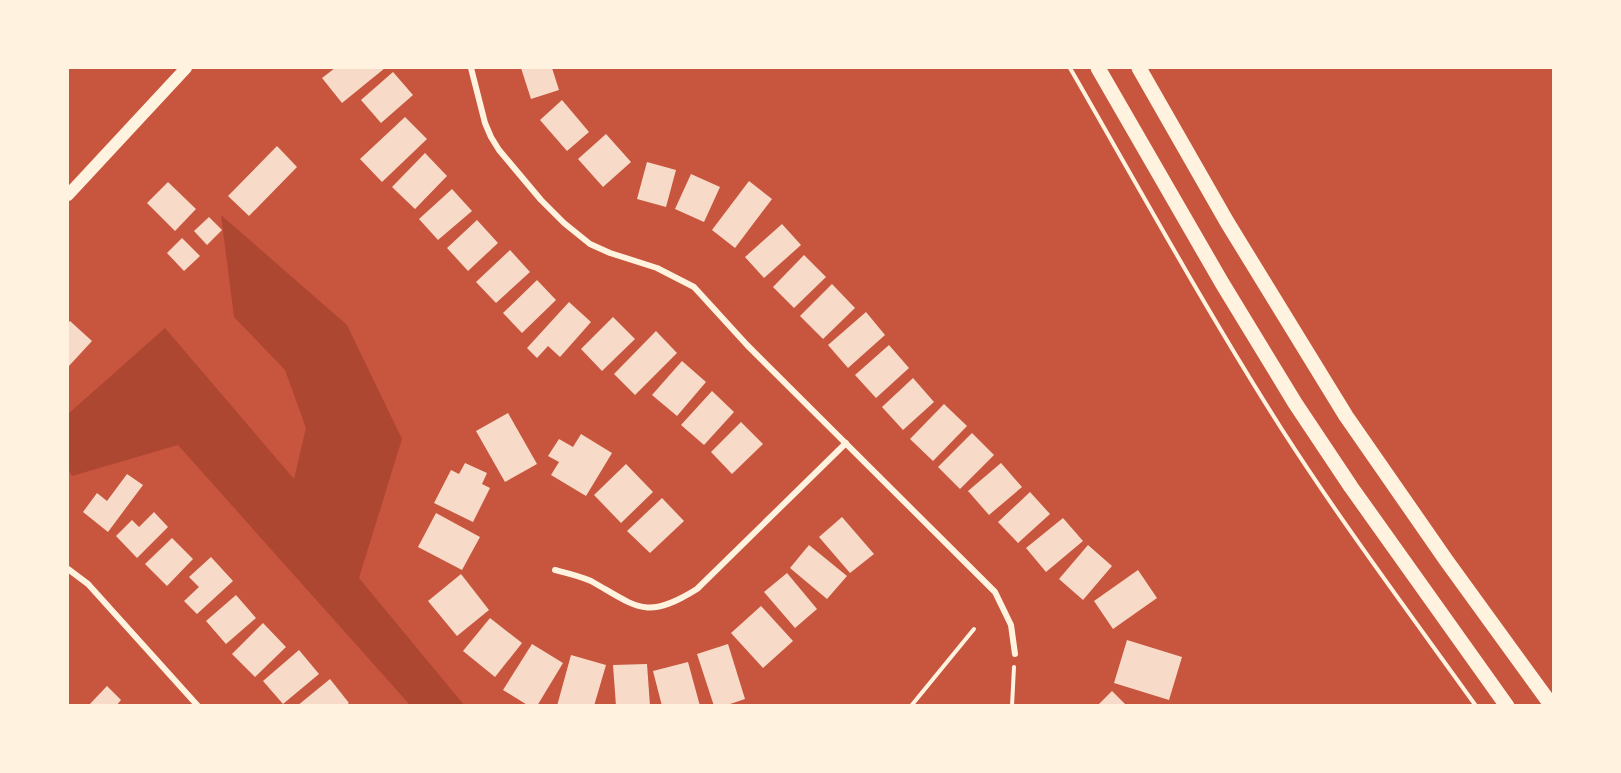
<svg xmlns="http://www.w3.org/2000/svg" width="1621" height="773" font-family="Overpass,sans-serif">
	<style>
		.green { fill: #ae4732 }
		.building { fill: #f7dbc8 }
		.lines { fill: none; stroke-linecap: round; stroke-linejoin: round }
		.path { stroke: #fff3e0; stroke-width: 4 }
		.minor { stroke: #fff3e0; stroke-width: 6 }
		.secondary { stroke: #fff3e0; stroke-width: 12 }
		.primary { stroke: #fff3e0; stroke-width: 15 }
	</style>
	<rect width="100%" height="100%" fill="#c8553d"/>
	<path class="green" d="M221,215L347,325L402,439L359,578L464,705H410L178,445L72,476L68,469V414L165,328L294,479L306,428L285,370L234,317Z"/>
	<g class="building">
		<path d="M335,68H385L342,103L322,78Z"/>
		<path d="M521,68H552L559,90L531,99Z"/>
		<path d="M393,72L413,95L381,123L361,100Z"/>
		<path d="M562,100L589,132L567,151L540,120Z"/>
		<path d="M405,117L427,139L382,182L360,159Z"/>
		<path d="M606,134L631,162L603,187L578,159Z"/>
		<path d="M277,146L297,167L249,216L228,196Z"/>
		<path d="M425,153L447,176L415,209L392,187Z"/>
		<path d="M647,162L676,170L666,207L637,199Z"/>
		<path d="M691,174L720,187L704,222L675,209Z"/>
		<path d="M749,181L772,199L735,248L712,230Z"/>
		<path d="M168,182L196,209L175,231L147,203Z"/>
		<path d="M452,189L472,211L438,240L419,219Z"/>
		<path d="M209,217L222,230L207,245L194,231Z"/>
		<path d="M477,220L498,243L468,271L447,248Z"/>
		<path d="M782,224L801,245L764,278L745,257Z"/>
		<path d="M182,238L200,256L184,271L167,253Z"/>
		<path d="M510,250L530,272L496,303L476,282Z"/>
		<path d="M804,255L826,277L794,308L773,287Z"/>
		<path d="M537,280L556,300L522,333L503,313Z"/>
		<path d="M832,284L855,308L823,339L800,316Z"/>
		<path d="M569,302L591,322L560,357L548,346L537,358L527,348Z"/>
		<path d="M866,312L885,335L848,368L828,345Z"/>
		<path d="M613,317L635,339L602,371L581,349Z"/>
		<path d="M70,321L92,341L68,367V323Z"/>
		<path d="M656,331L677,353L635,395L614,374Z"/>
		<path d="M889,345L909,368L876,398L855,375Z"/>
		<path d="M682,361L706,382L677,416L652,395Z"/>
		<path d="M913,378L934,402L903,430L882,407Z"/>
		<path d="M712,391L734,412L704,445L681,425Z"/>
		<path d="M944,404L967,426L933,461L910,439Z"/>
		<path d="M508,413L537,464L505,482L476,431Z"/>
		<path d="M741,422L763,444L732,474L711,452Z"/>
		<path d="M972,433L994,455L960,489L938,467Z"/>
		<path d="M581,434L612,453L586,496L551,475L559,462L548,456L559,439L573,447Z"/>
		<path d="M465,463L487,473L482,484L490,488L473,522L434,503L451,470L459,474Z"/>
		<path d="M1001,463L1022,487L989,515L968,491Z"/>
		<path d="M626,464L653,492L621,523L594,495Z"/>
		<path d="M127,474L143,485L108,532L83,512L97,493L107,501Z"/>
		<path d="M1030,492L1050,514L1018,543L998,522Z"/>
		<path d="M662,498L684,521L650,553L627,531Z"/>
		<path d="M154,512L168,527L137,558L116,536L132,520L139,527Z"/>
		<path d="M436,513L480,537L462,570L418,547Z"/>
		<path d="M842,517L874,554L850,573L819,537Z"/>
		<path d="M1063,518L1083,541L1046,572L1026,548Z"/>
		<path d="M172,538L193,559L167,586L145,564Z"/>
		<path d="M809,545L847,576L827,599L790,568Z"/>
		<path d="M1088,545L1112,566L1083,600L1059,579Z"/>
		<path d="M211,557L233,581L197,614L184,601L199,587L189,577Z"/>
		<path d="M1138,570L1157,598L1113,629L1094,601Z"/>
		<path d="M787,573L817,609L795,628L764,592Z"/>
		<path d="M461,574L489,610L457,636L428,601Z"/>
		<path d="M236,595L256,618L226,644L206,621Z"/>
		<path d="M761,606L793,641L763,668L731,633Z"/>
		<path d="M490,618L522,643L495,677L463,651Z"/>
		<path d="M263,623L286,647L255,677L232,654Z"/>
		<path d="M1127,640L1182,657L1169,700L1114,683Z"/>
		<path d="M532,644L563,663L537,706H529L503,690Z"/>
		<path d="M728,644L745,699L724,706H714L697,654Z"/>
		<path d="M299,650L319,674L283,704L263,681Z"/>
		<path d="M571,655L606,665L594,706H557Z"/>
		<path d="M688,662L700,706H662L653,671Z"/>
		<path d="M647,664L650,706H616L613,665Z"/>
		<path d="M330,679L349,703L345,706H297Z"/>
		<path d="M107,686L121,700L116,706H88Z"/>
		<path d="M1112,691L1127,706H1097Z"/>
	</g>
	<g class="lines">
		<g class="path">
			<path d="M1070,68C1139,188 1206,310 1281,428C1342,523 1410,614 1476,706"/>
			<path d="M911,706L974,629"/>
			<path d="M1012,706L1014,667"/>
		</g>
		<g class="minor">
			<path d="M471,68L485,123L491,137L499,150L541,200L564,223L590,244L610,253L657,268L694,287L747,345L995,592L1011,625L1015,654"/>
			<path d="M68,569L88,584L198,706"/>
			<path d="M555,570C567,573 580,576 591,581C637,607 646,621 697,589L846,443"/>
		</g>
		<path class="secondary" d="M68,195L186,68"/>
		<g class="primary">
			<path d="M1098,68L1222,283L1295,403L1351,487L1507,706"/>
			<path d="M1139,68L1227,222L1346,416L1446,560L1552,706"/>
		</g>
	</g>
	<rect width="1621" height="773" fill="none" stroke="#fff3e0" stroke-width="138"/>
</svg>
